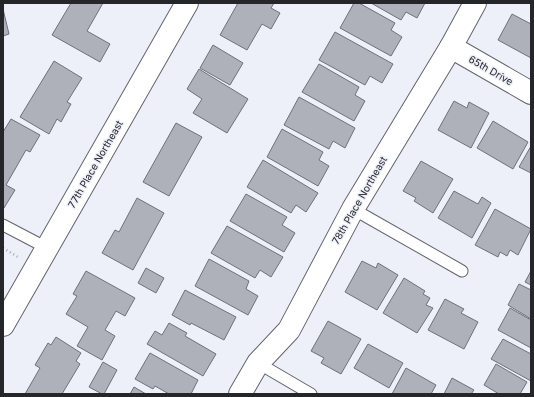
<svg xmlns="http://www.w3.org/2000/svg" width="534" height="397" font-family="Inter,sans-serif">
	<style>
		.building { fill: #aeb1ba; stroke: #6e7179 }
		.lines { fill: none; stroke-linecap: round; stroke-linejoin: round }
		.lane-casing { stroke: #62656d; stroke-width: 13 }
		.street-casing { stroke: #62656d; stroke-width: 24 }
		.path { stroke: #a2a5ac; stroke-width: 2.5; stroke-dasharray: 1 3; stroke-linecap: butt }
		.lane { stroke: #fff; stroke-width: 11 }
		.street { stroke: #fff; stroke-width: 22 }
		.labels { text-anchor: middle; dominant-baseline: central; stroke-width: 3; stroke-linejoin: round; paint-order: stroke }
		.street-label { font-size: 10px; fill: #242629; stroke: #edf0f9 }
	</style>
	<rect width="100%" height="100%" fill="#edf0f9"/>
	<g class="building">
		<path d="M71,3H103L87,31L110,44L100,62L52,35Z"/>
		<path d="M238,3H274L271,8L280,13L271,29L262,24L247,50L220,35Z"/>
		<path d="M354,3H359L395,23L391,30L402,37L391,56L340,28Z"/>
		<path d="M371,3H425L417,18L406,12L401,20Z"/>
		<path d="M3,9L9,34L3,36Z"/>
		<path d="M512,14L531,24V58L498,40Z"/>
		<path d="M335,32L393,64L382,83L370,76L365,85L319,60Z"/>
		<path d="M213,45L243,63L230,85L200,68Z"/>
		<path d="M54,61L82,78L67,102L71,104L61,122L57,119L49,134L20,117Z"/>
		<path d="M319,64L359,87L355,95L365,101L354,121L302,92Z"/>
		<path d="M199,69L248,99L227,133L193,113L202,99L187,89Z"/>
		<path d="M299,97L355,128L345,148L333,141L329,149L284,125Z"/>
		<path d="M454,101L467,108L469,102L489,113L471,148L438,130Z"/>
		<path d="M11,119L40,135L30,152L26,150L6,185L15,190L4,208L3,207V132Z"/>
		<path d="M493,121L528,142L513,169L477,148Z"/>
		<path d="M176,123L202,137L169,196L143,182Z"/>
		<path d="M282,129L323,152L319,160L329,166L318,186L267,157Z"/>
		<path d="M531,146V173L519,167Z"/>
		<path d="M263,160L318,193L306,212L296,205L291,213L247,187Z"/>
		<path d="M421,161L453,179L433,213L414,201L416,198L403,191Z"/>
		<path d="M454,191L478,204L482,197L491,203L472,238L438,218Z"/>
		<path d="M246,194L287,217L282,225L295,233L284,252L230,221Z"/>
		<path d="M137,198L164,213L133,270L102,253L115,230L119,232Z"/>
		<path d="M495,209L531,229L518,255L510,250L507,256L500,252L498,257L475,245Z"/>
		<path d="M227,226L283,257L271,277L260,270L255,278L211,253Z"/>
		<path d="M209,259L249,281L246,289L258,296L248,315L195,286Z"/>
		<path d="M362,261L376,268L378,263L398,275L377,310L345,292Z"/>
		<path d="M146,268L164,278L156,293L138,283Z"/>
		<path d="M86,271L135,298L125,316L116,311L105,330L115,336L102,360L77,346L88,327L66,314L77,296L73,294Z"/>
		<path d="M531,271V285L525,282Z"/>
		<path d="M404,278L425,291L423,294L430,298L426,305L433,308L417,333L383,313Z"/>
		<path d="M519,284L531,290V319L508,305Z"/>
		<path d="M185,290L236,317L224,340L191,323L190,325L172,315Z"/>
		<path d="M445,299L464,309L461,313L478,322L464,349L428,330Z"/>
		<path d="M510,308L531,320V348L498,330Z"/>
		<path d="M328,321L361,339L341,374L321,363L324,358L311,351Z"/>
		<path d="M169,323L187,333L185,336L216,354L203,376L147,344L155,331L162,335Z"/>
		<path d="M56,337L81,353L76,361L80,364L62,394H25L40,368L35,365L48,343L51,345Z"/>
		<path d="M503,339L531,354V381L491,359Z"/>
		<path d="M368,344L403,363L389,388L354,368Z"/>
		<path d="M150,353L198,380L191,394H169L155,386L153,389L135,379Z"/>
		<path d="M103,362L117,370L104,394H102L89,387Z"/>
		<path d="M496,364L527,382L520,394H499L484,385Z"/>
		<path d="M406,368L436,385L431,394H392Z"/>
		<path d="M452,378L474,390L471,394H444Z"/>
		<path d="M134,387L146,394H130Z"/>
	</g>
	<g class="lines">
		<g class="lane-casing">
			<g id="lane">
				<path d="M353,209L462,271"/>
				<path d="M3,225L47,248"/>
				<path d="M258,363L311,394"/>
			</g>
		</g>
		<g class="street-casing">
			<g id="street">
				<path d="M451,47L531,93"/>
				<path d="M3,325L187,3"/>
				<path d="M240,394L258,363L289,330L353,209L451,47L475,3"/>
			</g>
		</g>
		<path class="path" d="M3,248L18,257"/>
		<use href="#lane" class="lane"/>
		<use href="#street" class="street"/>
	</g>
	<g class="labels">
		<g class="street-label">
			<text transform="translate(491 70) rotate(30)">65th Drive</text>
			<text transform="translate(95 164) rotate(-60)">77th Place Northeast</text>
			<text transform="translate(359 200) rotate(-60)">78th Place Northeast</text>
		</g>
	</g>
	<rect width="534" height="397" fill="none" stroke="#242629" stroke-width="8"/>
</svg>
